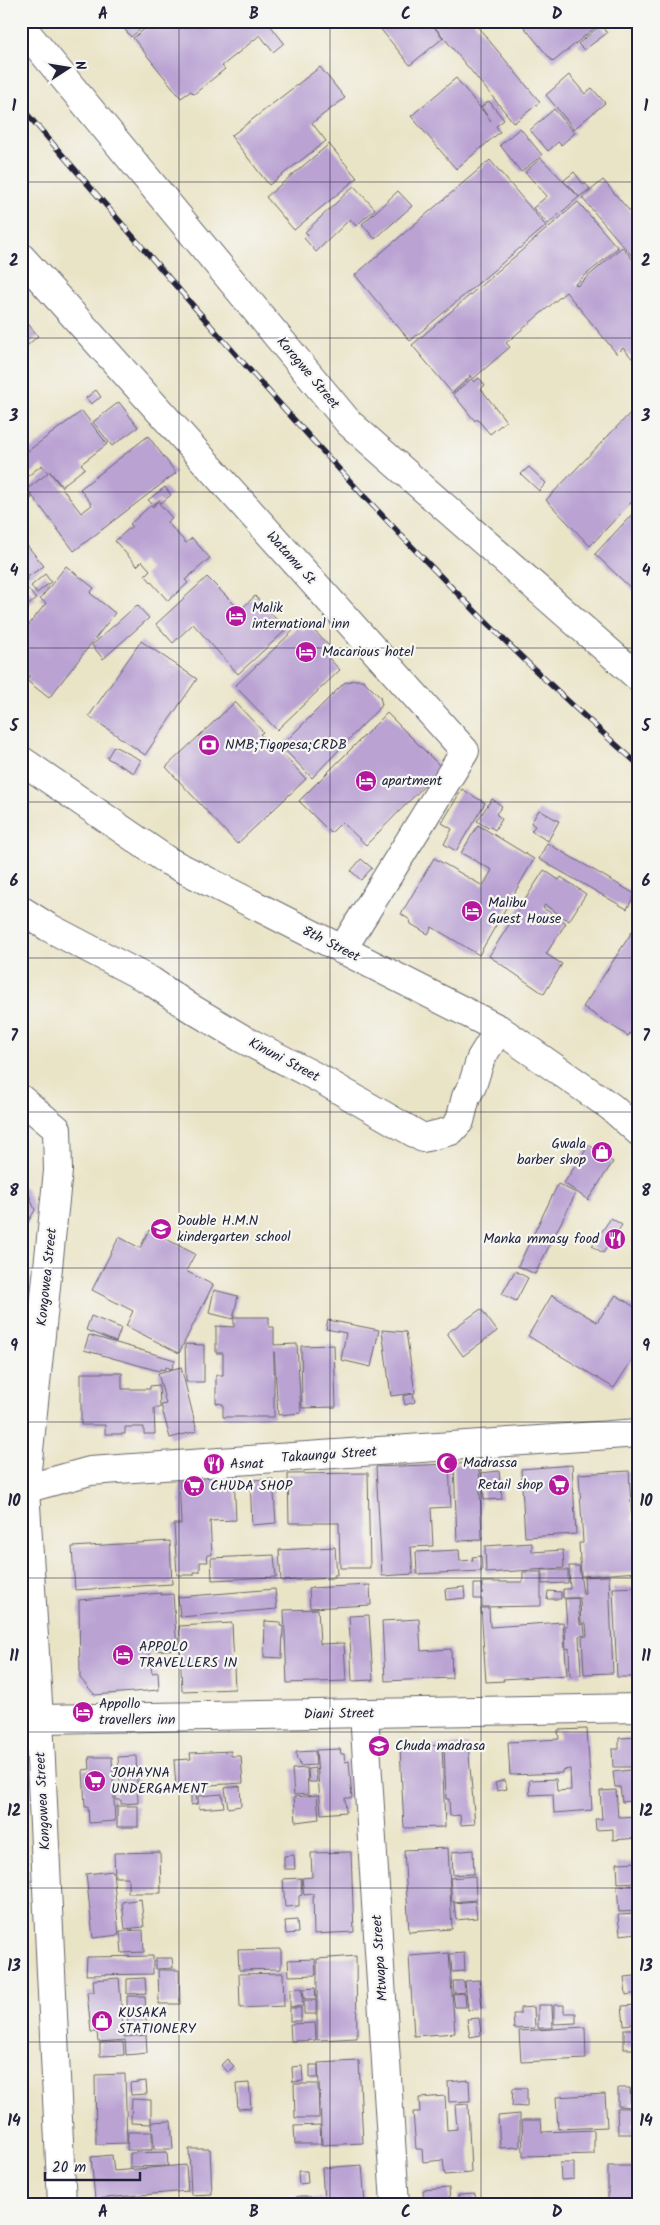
<svg xmlns="http://www.w3.org/2000/svg" width="660" height="2225" font-family="Kalam,sans-serif">
	<style>
		.building { fill: #baa2d3 }
		.lines { fill: none; stroke-linecap: round; stroke-linejoin: round }
		.street-casing { stroke: #68666c; stroke-width: 30 }
		.street { stroke: #fff; stroke-width: 28 }
		.rail-casing { stroke: #22223b; stroke-width: 5.5 }
		.rail { stroke: #f6f6f2; stroke-width: 4; stroke-dasharray: 11; stroke-linecap: butt }
		.grid { fill: none; stroke: #22223b; stroke-width: 1; stroke-opacity: 0.55 }
		.labels { text-anchor: middle; dominant-baseline: central; stroke-width: 4.5; stroke-linejoin: round; paint-order: stroke }
		.street-label { font-size: 14px; fill: #22223b; stroke: #f6f6f2 }
		.poi-label { font-size: 14px; fill: #22223b; stroke: #f6f6f2; text-anchor: start }
		.neatline { fill: none; stroke: #22223b; stroke-width: 2 }
		.grid-label { font-size: 16px; text-anchor: middle; font-weight: bold; fill: #22223b }
	</style>
	<rect width="100%" height="100%" fill="#f6f6f2"/>
	<filter id="ink" filterUnits="userSpaceOnUse"><feTurbulence type="fractalNoise" baseFrequency=".02" numOctaves="2"/><feDisplacementMap in="SourceGraphic" scale="10" xChannelSelector="R" yChannelSelector="G"/><feConvolveMatrix kernelMatrix="1 2 1 2 8 2 1 2 1" color-interpolation-filters="sRGB"/></filter>
	<filter id="wash" filterUnits="userSpaceOnUse"><feTurbulence type="fractalNoise" baseFrequency=".0096" numOctaves="4" result="noise"/><feDisplacementMap in="SourceGraphic" scale="20" xChannelSelector="R" yChannelSelector="G"/><feGaussianBlur stdDeviation="1.12" result="paint"/><feColorMatrix in="noise" values="0 0 0 0 0 0 0 0 0 0 0 0 0 0 0 0 0 1.4 0 .05"/><feComposite in="paint" operator="in"/></filter>
	<g filter="url(#wash)">
		<rect width="100%" height="100%" fill="#eae4c7"/>
		<g id="blocks">
			<g class="building">
				<path d="M118,21H150L131,37Z"/>
				<path d="M155,21H267L284,43L273,52L260,35L222,66L225,69L194,94L191,91L181,98L133,38Z"/>
				<path d="M374,21H429L443,38L410,65Z"/>
				<path d="M430,21H473L540,102L514,123Z"/>
				<path d="M519,21H603L553,62Z"/>
				<path d="M601,25L607,33L584,50L578,44Z"/>
				<path d="M320,67L345,98L312,123L326,141L269,185L231,136Z"/>
				<path d="M569,75L585,94L592,88L605,103L574,129L546,95Z"/>
				<path d="M456,78L491,121L481,107L489,101L504,120L496,126L500,132L456,169L411,116Z"/>
				<path d="M554,109L575,133L561,145L558,142L548,151L530,130Z"/>
				<path d="M520,128L542,155L521,172L500,145Z"/>
				<path d="M329,144L357,178L294,230L266,197Z"/>
				<path d="M541,158L579,197L548,224L533,208L547,196L525,172Z"/>
				<path d="M490,160L546,226L410,341L355,275Z"/>
				<path d="M574,172L584,185L585,183L590,189L579,197L569,185L568,186L563,181Z"/>
				<path d="M603,180L639,222V264L582,198Z"/>
				<path d="M354,186L375,209L356,226L350,219L316,252L304,238L308,234L305,232Z"/>
				<path d="M398,191L412,206L375,239L362,224Z"/>
				<path d="M578,202L618,248L575,284L577,286L622,247L639,267L637,270L639,272V366L623,348L617,354L566,292L506,343L510,347L473,379L469,375L470,377L452,393L412,345Z"/>
				<path d="M21,315L38,336L21,351Z"/>
				<path d="M479,378L485,385L481,389L506,421L490,434L477,419L475,421L453,394L471,379L474,382Z"/>
				<path d="M96,390L101,397L91,404L86,398Z"/>
				<path d="M119,402L138,427L112,446L93,422Z"/>
				<path d="M639,404V494L590,546L546,500Z"/>
				<path d="M82,411L107,444L81,464L85,468L62,486L49,471L81,513L92,505L80,489L148,436L176,473L74,551L27,489L48,473L42,465L24,479L21,475V456Z"/>
				<path d="M529,467L546,483L539,491L521,474Z"/>
				<path d="M21,477L32,498L21,505Z"/>
				<path d="M165,487L171,495L161,503L159,500L153,505L148,500Z"/>
				<path d="M158,502L172,518L167,522L186,543L192,538L210,558L185,580L188,583L168,601L145,575L150,570L142,561L137,566L115,541L132,526L130,524L151,505L153,507Z"/>
				<path d="M639,507L638,544L639,596L595,554Z"/>
				<path d="M21,538L44,566L27,577L29,578L21,585Z"/>
				<path d="M66,566L94,588L90,593L115,613L49,698L26,680L30,676L21,670V635L46,603L40,599Z"/>
				<path d="M45,574L51,582L37,593L31,586Z"/>
				<path d="M207,577L240,610L255,596L286,630L238,674L193,624L173,643L156,624Z"/>
				<path d="M28,589L36,599L26,607L21,601V595Z"/>
				<path d="M137,605L149,618L103,659L92,645Z"/>
				<path d="M309,625L330,647L324,653L340,670L277,730L235,686L298,626L303,631Z"/>
				<path d="M141,641L197,679L145,755L89,716Z"/>
				<path d="M354,680H363L380,697L382,705L312,778L281,746L344,683Z"/>
				<path d="M235,702L263,732L260,734L276,751L278,749L306,779L237,844L166,767Z"/>
				<path d="M387,713L442,768L366,845L342,822L331,833L299,801Z"/>
				<path d="M114,746L141,760L134,773L107,758Z"/>
				<path d="M462,789L485,803L456,851L444,844L452,829L442,823Z"/>
				<path d="M492,799L502,806L496,814L502,819L495,830L489,826L488,828L477,821Z"/>
				<path d="M539,810L559,821L548,841L531,831L535,826L531,823Z"/>
				<path d="M478,825L534,859L479,955L432,927L428,934L411,924L410,920L401,914L434,858L483,886L492,870L461,853Z"/>
				<path d="M547,843L635,894L627,909L539,859Z"/>
				<path d="M361,859L372,868L361,880L351,871Z"/>
				<path d="M544,870L559,880L561,877L586,894L569,921L545,905L543,908L566,923L546,954L562,964L544,994L489,956Z"/>
				<path d="M632,932L639,936V1020L628,1036L583,1007Z"/>
				<path d="M589,1145L613,1162L588,1200L564,1183Z"/>
				<path d="M558,1184L576,1193L535,1274L518,1266Z"/>
				<path d="M21,1186L27,1189L35,1210L21,1234Z"/>
				<path d="M611,1218L622,1225L603,1253L592,1246Z"/>
				<path d="M149,1230L195,1254L186,1271L213,1285L179,1353L126,1326L133,1311L92,1290L119,1237L140,1248Z"/>
				<path d="M515,1271L528,1278L516,1301L502,1294Z"/>
				<path d="M214,1290L238,1296L233,1319L209,1313Z"/>
				<path d="M552,1295L597,1322L616,1295L639,1310V1339L634,1346L639,1349L614,1388L528,1336Z"/>
				<path d="M481,1309L497,1331L463,1356L447,1333Z"/>
				<path d="M91,1316L121,1328L116,1342L86,1330Z"/>
				<path d="M234,1317H269V1327H274V1345L297,1344L301,1413L278,1415L274,1351V1417H223V1404L216,1403V1375H223V1353H216V1326L234,1327Z"/>
				<path d="M328,1320L379,1330L371,1367L341,1360L346,1333L326,1329Z"/>
				<path d="M382,1330L406,1332L415,1393L391,1396Z"/>
				<path d="M89,1335L175,1360L172,1369L166,1367L165,1370L160,1369L159,1371L84,1350Z"/>
				<path d="M185,1344L204,1345V1382H186Z"/>
				<path d="M334,1345L336,1407L302,1408L301,1346Z"/>
				<path d="M181,1367L197,1431L170,1438L161,1405L166,1404L158,1373Z"/>
				<path d="M81,1373H122V1389H150V1386L159,1385L160,1408H154L155,1434H144V1427H125V1434H105V1425H81Z"/>
				<path d="M413,1394L415,1402L405,1405L403,1396Z"/>
				<path d="M479,1463L482,1540L457,1541L454,1464Z"/>
				<path d="M449,1464L451,1507L431,1508L433,1546L411,1547L413,1574L382,1576L376,1467Z"/>
				<path d="M572,1465L576,1534L525,1537L521,1469Z"/>
				<path d="M499,1471L502,1499L484,1500L481,1473Z"/>
				<path d="M629,1471L632,1521H639V1572L581,1576L579,1543H583L579,1474Z"/>
				<path d="M368,1473L370,1568H340L339,1523H289L288,1474Z"/>
				<path d="M234,1476L236,1520L210,1521L212,1555H207L208,1562H200V1572H194V1575H177L174,1524H181L179,1478Z"/>
				<path d="M273,1479L276,1523L252,1525L250,1480Z"/>
				<path d="M170,1541L172,1584L75,1590L72,1547Z"/>
				<path d="M532,1543V1552L563,1550L564,1568L486,1573L485,1546Z"/>
				<path d="M335,1547L337,1575H334V1578L281,1581L279,1550Z"/>
				<path d="M459,1550L460,1561L473,1560L472,1557L481,1556L482,1571L417,1574L416,1552Z"/>
				<path d="M274,1555L276,1577L212,1580L211,1558Z"/>
				<path d="M569,1566H579L583,1594H585L584,1577L609,1576L613,1673L584,1674L582,1637L587,1636L586,1623H581L580,1598H563V1589H570Z"/>
				<path d="M542,1570H568V1583L542,1584Z"/>
				<path d="M523,1572H541V1606L482,1607V1599H474V1584H481L482,1594V1582H523Z"/>
				<path d="M370,1585L371,1605L310,1608L309,1588Z"/>
				<path d="M464,1587L465,1598L446,1600L445,1589Z"/>
				<path d="M639,1587V1677H617L613,1588Z"/>
				<path d="M275,1589L277,1609L180,1617L178,1597Z"/>
				<path d="M548,1591L561,1592V1599H547Z"/>
				<path d="M161,1593V1595L173,1594L177,1649L154,1651V1648H149L152,1673L158,1672L159,1690L95,1695L80,1678L79,1600Z"/>
				<path d="M578,1598L580,1625L584,1624L585,1635L579,1636L581,1675L570,1676L569,1648L566,1649L565,1626H567L565,1599Z"/>
				<path d="M481,1608H489L490,1627L563,1622L567,1675L503,1679L504,1681L486,1682Z"/>
				<path d="M318,1609L320,1644L344,1643L346,1681L287,1683L284,1610Z"/>
				<path d="M369,1615L373,1680L352,1681L349,1616Z"/>
				<path d="M419,1619L421,1651L451,1649L452,1678L385,1681L382,1621Z"/>
				<path d="M265,1621L280,1622V1626H283L282,1658L264,1657Z"/>
				<path d="M232,1623L235,1689L182,1691L179,1626Z"/>
				<path d="M587,1729L592,1810L554,1813L553,1794L530,1795L529,1780L556,1779L557,1791L571,1790L570,1769L562,1770V1773L510,1775L508,1742L559,1739L558,1730Z"/>
				<path d="M639,1737V1767H613L612,1749H619V1738Z"/>
				<path d="M468,1744L475,1824L461,1825L460,1815L450,1816L449,1799H446L444,1746Z"/>
				<path d="M442,1745L445,1827L404,1828L400,1747Z"/>
				<path d="M340,1749L341,1754H344L345,1762L349,1761L352,1798H345L346,1812L321,1814L316,1750Z"/>
				<path d="M231,1751V1756H241L243,1783L176,1787L174,1760L191,1759L190,1753Z"/>
				<path d="M315,1751L316,1765L300,1766L299,1760H297L296,1752Z"/>
				<path d="M136,1756L138,1803L121,1804V1800H116L115,1786L120,1785L118,1757Z"/>
				<path d="M89,1757H112L115,1821L89,1823L88,1807H85L83,1770L90,1769Z"/>
				<path d="M307,1768L308,1794L294,1795L292,1769Z"/>
				<path d="M315,1768L317,1782H309L308,1769Z"/>
				<path d="M630,1770L631,1773L639,1772V1804L634,1805L633,1801L622,1802L620,1787H615L613,1772Z"/>
				<path d="M505,1780L507,1789L497,1791L495,1783Z"/>
				<path d="M240,1786L241,1806L228,1808L225,1788Z"/>
				<path d="M196,1787L197,1804L191,1805V1794L182,1795V1788Z"/>
				<path d="M616,1790L618,1817L639,1816V1838L613,1840V1829L596,1830L595,1819H602L600,1791Z"/>
				<path d="M222,1794L224,1807L199,1809L198,1796Z"/>
				<path d="M317,1795L319,1819L296,1822L294,1797Z"/>
				<rect x="117" y="1806" width="21" height="21"/>
				<path d="M448,1848L452,1929L409,1932L404,1850Z"/>
				<path d="M473,1850L474,1874L453,1875L452,1852Z"/>
				<path d="M160,1852L161,1893H128V1877H115L114,1853Z"/>
				<path d="M351,1852L354,1932L314,1934L313,1894L304,1895L302,1878L312,1877L311,1853Z"/>
				<path d="M294,1855L295,1869H284V1856Z"/>
				<path d="M639,1862V1882L618,1883L617,1863Z"/>
				<path d="M113,1871L119,1935L93,1938L86,1874Z"/>
				<path d="M475,1876L476,1900L452,1902L450,1878Z"/>
				<path d="M301,1878L302,1895L299,1896V1906L285,1907L283,1879Z"/>
				<path d="M635,1885L637,1911L619,1912L617,1886Z"/>
				<path d="M141,1899L144,1927L125,1929L122,1902Z"/>
				<path d="M475,1901L477,1918L456,1920L454,1903Z"/>
				<path d="M637,1914L638,1933L620,1935L618,1915Z"/>
				<path d="M297,1920L298,1933L286,1934L285,1921Z"/>
				<path d="M143,1930L144,1952L122,1953L120,1931Z"/>
				<path d="M281,1949V1969L239,1970L238,1950Z"/>
				<path d="M449,1953L455,2033L414,2036L409,1956Z"/>
				<path d="M464,1953L465,1971L452,1972L450,1954Z"/>
				<path d="M153,1956V1974L86,1975L87,1957Z"/>
				<path d="M356,1956L357,2038L317,2040V1959Z"/>
				<path d="M156,1958H172L173,1968L156,1969Z"/>
				<path d="M315,1959L316,1975L289,1976L288,1960Z"/>
				<path d="M158,1970H179L180,2004H159Z"/>
				<path d="M283,1973L284,2006L240,2008L239,1974Z"/>
				<path d="M636,1976L638,1993L626,1995L624,1977Z"/>
				<path d="M119,1978L124,2037L146,2035L147,2053L126,2055L125,2040L98,2042L97,2032H91L87,1992H94L93,1980Z"/>
				<path d="M145,1978L146,1993L127,1994V1979Z"/>
				<path d="M479,1980L482,2008L468,2010L465,1981Z"/>
				<path d="M453,1981H464L465,1992L454,1993Z"/>
				<path d="M302,1988L303,2006L290,2007V1989Z"/>
				<path d="M315,1988L316,1999H304L303,1989Z"/>
				<path d="M465,1993L466,2007H455L453,1994Z"/>
				<path d="M127,1996H145L147,2032L128,2033Z"/>
				<path d="M316,2000V2014H304V2001Z"/>
				<path d="M538,2005H552L553,2028H538Z"/>
				<path d="M554,2005H564V2013H576V2023L554,2024Z"/>
				<path d="M639,2005V2023L624,2025L622,2006Z"/>
				<path d="M534,2007L535,2028L514,2029L513,2014H520V2008Z"/>
				<rect x="290" y="2008" width="11" height="13"/>
				<path d="M479,2018L481,2035L470,2037L467,2019Z"/>
				<path d="M315,2023L316,2040L291,2041L290,2024Z"/>
				<path d="M585,2027L586,2059L521,2062L519,2031Z"/>
				<rect x="624" y="2029" width="15" height="20"/>
				<path d="M123,2042L124,2055L100,2056V2043Z"/>
				<path d="M227,2059L234,2066L228,2072L221,2065Z"/>
				<path d="M359,2061L363,2143L322,2145L318,2063Z"/>
				<rect x="310" y="2065" width="8" height="13"/>
				<path d="M302,2066L303,2081L293,2082L292,2067Z"/>
				<path d="M125,2074L127,2143L96,2144L95,2075Z"/>
				<path d="M469,2080L470,2101L449,2102L448,2082Z"/>
				<path d="M146,2081L147,2094L131,2095L130,2083Z"/>
				<path d="M249,2083L251,2108L238,2109L236,2084Z"/>
				<path d="M294,2084H318L319,2118H295Z"/>
				<path d="M513,2088H527V2107L512,2106Z"/>
				<path d="M618,2088H630L631,2107L618,2106Z"/>
				<path d="M639,2088V2103H632L631,2089Z"/>
				<path d="M605,2094L607,2127L558,2129L556,2097Z"/>
				<path d="M445,2096L447,2130L457,2129L455,2105L468,2104L471,2173L445,2175L443,2160L423,2162L422,2149H416L413,2112H420L419,2098Z"/>
				<path d="M132,2099L151,2100V2124L131,2123Z"/>
				<path d="M632,2106H639V2123H632L633,2134H618L617,2108H632Z"/>
				<path d="M520,2114V2147L500,2148L498,2116Z"/>
				<path d="M522,2120H541L542,2132L594,2130V2154L523,2156Z"/>
				<path d="M171,2121L173,2149H154L152,2122Z"/>
				<path d="M320,2125L321,2144H295L294,2126Z"/>
				<path d="M128,2132H152V2150H127Z"/>
				<path d="M189,2149H210L212,2194L191,2195Z"/>
				<path d="M167,2152L168,2166L130,2167V2153Z"/>
				<path d="M112,2155L114,2171L186,2165L188,2191L95,2199L91,2157Z"/>
				<path d="M560,2163H574V2179L561,2180Z"/>
				<path d="M362,2165L365,2204H324L322,2168Z"/>
				<rect x="608" y="2166" width="31" height="38"/>
				<path d="M298,2171H307L308,2183L299,2184Z"/>
				<path d="M449,2188L450,2204H424L423,2190Z"/>
				<path d="M475,2194L476,2204H458V2195Z"/>
				<path d="M296,2197H311V2204H297Z"/>
				<path d="M312,2198H322L323,2204H312Z"/>
			</g>
		</g>
	</g>
	<g filter="url(#ink)">
		<use href="#blocks" fill-opacity="0" stroke="#68666c" stroke-width="1"/>
		<g class="lines">
			<g class="street-casing">
				<g id="street">
					<path d="M21,26L349,423L639,678"/>
					<path d="M21,257L465,751L342,950"/>
					<path d="M21,760L168,861L499,1029L611,1107L639,1132"/>
					<path d="M21,910L48,927L151,981L189,1007L243,1039L324,1081L423,1138L451,1131L460,1121L466,1097L472,1086L481,1058L499,1029"/>
					<path d="M21,1099L57,1129L58,1171L25,1489L39,1719L62,2204"/>
					<path d="M21,1490L90,1471L639,1433"/>
					<path d="M364,1713L395,2204"/>
					<path d="M39,1719L639,1708"/>
				</g>
			</g>
			<use href="#street" class="street"/>
			<g class="rail-casing">
				<path id="rail" d="M21,107C218,334 412,567 639,765"/>
			</g>
			<use href="#rail" class="rail"/>
		</g>
	</g>
	<path class="grid" d="M179,21V2204M330,21V2204M481,21V2204M21,182H639M21,338H639M21,492H639M21,648H639M21,802H639M21,958H639M21,1112H639M21,1268H639M21,1422H639M21,1578H639M21,1732H639M21,1888H639M21,2042H639"/>
	<defs>
		<g id="hotel-disc" transform="scale(1.125)"><circle r="9.5" fill="#b5179e" stroke="#f6f6f2"/><path d="M-6-4.5h1.5V1H6V5H4.5V3h-9V5H-6ZM-4 0a1.8 1.8 0 1 1 3.6 0ZM.5 0V-2.5h3Q6-2.5 6 0Z" fill="#fff"/></g>
		<g id="bank-disc" transform="scale(1.125)"><circle r="9.5" fill="#b5179e" stroke="#f6f6f2"/><path d="M-6-4H6V4H-6ZM0-2.3a2.3 2.3 0 1 0 0 4.6a2.3 2.3 0 1 0 0-4.6Z" fill="#fff"/></g>
		<g id="shop-disc" transform="scale(1.125)"><circle r="9.5" fill="#b5179e" stroke="#f6f6f2"/><path d="M-5-2.5h2.3a2.7 3.5 0 0 1 5.4 0H5L5.5 6h-11ZM-1.5-2.5h3a1.5 2.3 0 0 0-3 0Z" fill="#fff"/></g>
		<g id="school-disc" transform="scale(1.125)"><circle r="9.5" fill="#b5179e" stroke="#f6f6f2"/><path d="M0-5L7-2L0 1L-7-2ZM-4 1L0 2.5L4 1V4Q0 6-4 4Z" fill="#fff"/></g>
		<g id="restaurant-disc" transform="scale(1.125)"><circle r="9.5" fill="#b5179e" stroke="#f6f6f2"/><path d="M-5-6h1v4h1v-4h1v4h1v-4h1v5L-1.5 .5V6h-2V.5L-5-1ZM5-6V6H3V1.5H1.5Q1.5-4 5-6Z" fill="#fff"/></g>
		<g id="mosque-disc" transform="scale(1.125)"><circle r="9.5" fill="#b5179e" stroke="#f6f6f2"/><path d="M3.5-4.9A6 6 0 1 0 3.5 4.9A5 5 0 1 1 3.5-4.9Z" fill="#fff"/></g>
		<g id="supermarket-disc" transform="scale(1.125)"><circle r="9.5" fill="#b5179e" stroke="#f6f6f2"/><path d="M-6-5.5h2.5l.6 2H6L4.5 2H-2.5L-4.4-4H-6ZM-1.5 3.2a1.3 1.3 0 1 0 .1 0ZM3 3.2a1.3 1.3 0 1 0 .1 0Z" fill="#fff"/></g>
	</defs>
	<g fill-rule="evenodd">
		<use href="#hotel-disc" x="236" y="616"/>
		<use href="#hotel-disc" x="306" y="652"/>
		<use href="#bank-disc" x="209" y="745"/>
		<use href="#hotel-disc" x="366" y="781"/>
		<use href="#hotel-disc" x="472" y="911"/>
		<use href="#shop-disc" x="602" y="1152"/>
		<use href="#school-disc" x="161" y="1229"/>
		<use href="#restaurant-disc" x="615" y="1239"/>
		<use href="#mosque-disc" x="447" y="1463"/>
		<use href="#restaurant-disc" x="214" y="1464"/>
		<use href="#supermarket-disc" x="559" y="1485"/>
		<use href="#supermarket-disc" x="194" y="1486"/>
		<use href="#hotel-disc" x="123" y="1655"/>
		<use href="#hotel-disc" x="83" y="1712"/>
		<use href="#school-disc" x="379" y="1746"/>
		<use href="#supermarket-disc" x="95" y="1781"/>
		<use href="#shop-disc" x="102" y="2021"/>
	</g>
	<g class="labels">
		<g class="street-label">
			<text transform="translate(308 373) rotate(50)">Korogwe Street</text>
			<text transform="translate(291 558) rotate(48)">Watamu St</text>
			<text transform="translate(331 944) rotate(27)">8th Street</text>
			<text transform="translate(284 1060) rotate(28)">Kinuni Street</text>
			<text transform="translate(47 1277) rotate(-84)">Kongowea Street</text>
			<text transform="translate(329 1455) rotate(-4)">Takaungu Street</text>
			<text transform="translate(339 1714) rotate(-1)">Diani Street</text>
			<text transform="translate(43 1801) rotate(-93)">Kongowea Street</text>
			<text transform="translate(380 1958) rotate(-94)">Mtwapa Street</text>
		</g>
		<g class="poi-label">
			<text x="252" y="608">Malik<tspan x="252" dy="16">international inn</tspan></text>
			<text x="322" y="652">Macarious hotel</text>
			<text x="225" y="745">NMB;Tigopesa;CRDB</text>
			<text x="382" y="781">apartment</text>
			<text x="488" y="903">Malibu<tspan x="488" dy="16">Guest House</tspan></text>
			<text x="586" y="1144" text-anchor="end">Gwala<tspan x="586" dy="16">barber shop</tspan></text>
			<text x="177" y="1221">Double H.M.N<tspan x="177" dy="16">kindergarten school</tspan></text>
			<text x="599" y="1239" text-anchor="end">Manka mmasy food</text>
			<text x="463" y="1463">Madrassa</text>
			<text x="230" y="1464">Asnat</text>
			<text x="543" y="1485" text-anchor="end">Retail shop</text>
			<text x="210" y="1486">CHUDA SHOP</text>
			<text x="139" y="1647">APPOLO<tspan x="139" dy="16">TRAVELLERS IN</tspan></text>
			<text x="99" y="1704">Appollo<tspan x="99" dy="16">travellers inn</tspan></text>
			<text x="395" y="1746">Chuda madrasa</text>
			<text x="111" y="1773">JOHAYNA<tspan x="111" dy="16">UNDERGAMENT</tspan></text>
			<text x="118" y="2013">KUSAKA<tspan x="118" dy="16">STATIONERY</tspan></text>
		</g>
	</g>
	<rect width="660" height="2225" fill="none" stroke="#f6f6f2" stroke-width="55"/>
	<g transform="translate(68 68) rotate(78)" stroke="#f6f6f2" stroke-width="4" paint-order="stroke">
	<path d="M0-4L9 19L0 12L-9 19Z" fill="#22223b"/>
	<text y="-8" font-size="14" font-weight="bold" text-anchor="middle" fill="#22223b">N</text>
	</g>
	<path d="M45 2172v8h95v-8" fill="none" stroke="#22223b" stroke-width="2.5"/>
	<text x="52" y="2172" font-size="15" fill="#22223b" stroke="#f6f6f2" stroke-width="4" paint-order="stroke">20 m</text>
	<rect x="28" y="28" width="604" height="2170" class="neatline"/>
	<g class="grid-label">
		<text x="103" y="19">A</text>
		<text x="254" y="19">B</text>
		<text x="406" y="19">C</text>
		<text x="557" y="19">D</text>
		<text x="14" y="111">1</text>
		<text x="646" y="111">1</text>
		<text x="14" y="266">2</text>
		<text x="646" y="266">2</text>
		<text x="14" y="421">3</text>
		<text x="646" y="421">3</text>
		<text x="14" y="576">4</text>
		<text x="646" y="576">4</text>
		<text x="14" y="731">5</text>
		<text x="646" y="731">5</text>
		<text x="14" y="886">6</text>
		<text x="646" y="886">6</text>
		<text x="14" y="1041">7</text>
		<text x="646" y="1041">7</text>
		<text x="14" y="1196">8</text>
		<text x="646" y="1196">8</text>
		<text x="14" y="1351">9</text>
		<text x="646" y="1351">9</text>
		<text x="14" y="1506">10</text>
		<text x="646" y="1506">10</text>
		<text x="14" y="1661">11</text>
		<text x="646" y="1661">11</text>
		<text x="14" y="1816">12</text>
		<text x="646" y="1816">12</text>
		<text x="14" y="1971">13</text>
		<text x="646" y="1971">13</text>
		<text x="14" y="2126">14</text>
		<text x="646" y="2126">14</text>
		<text x="103" y="2217">A</text>
		<text x="254" y="2217">B</text>
		<text x="406" y="2217">C</text>
		<text x="557" y="2217">D</text>
	</g>
</svg>
